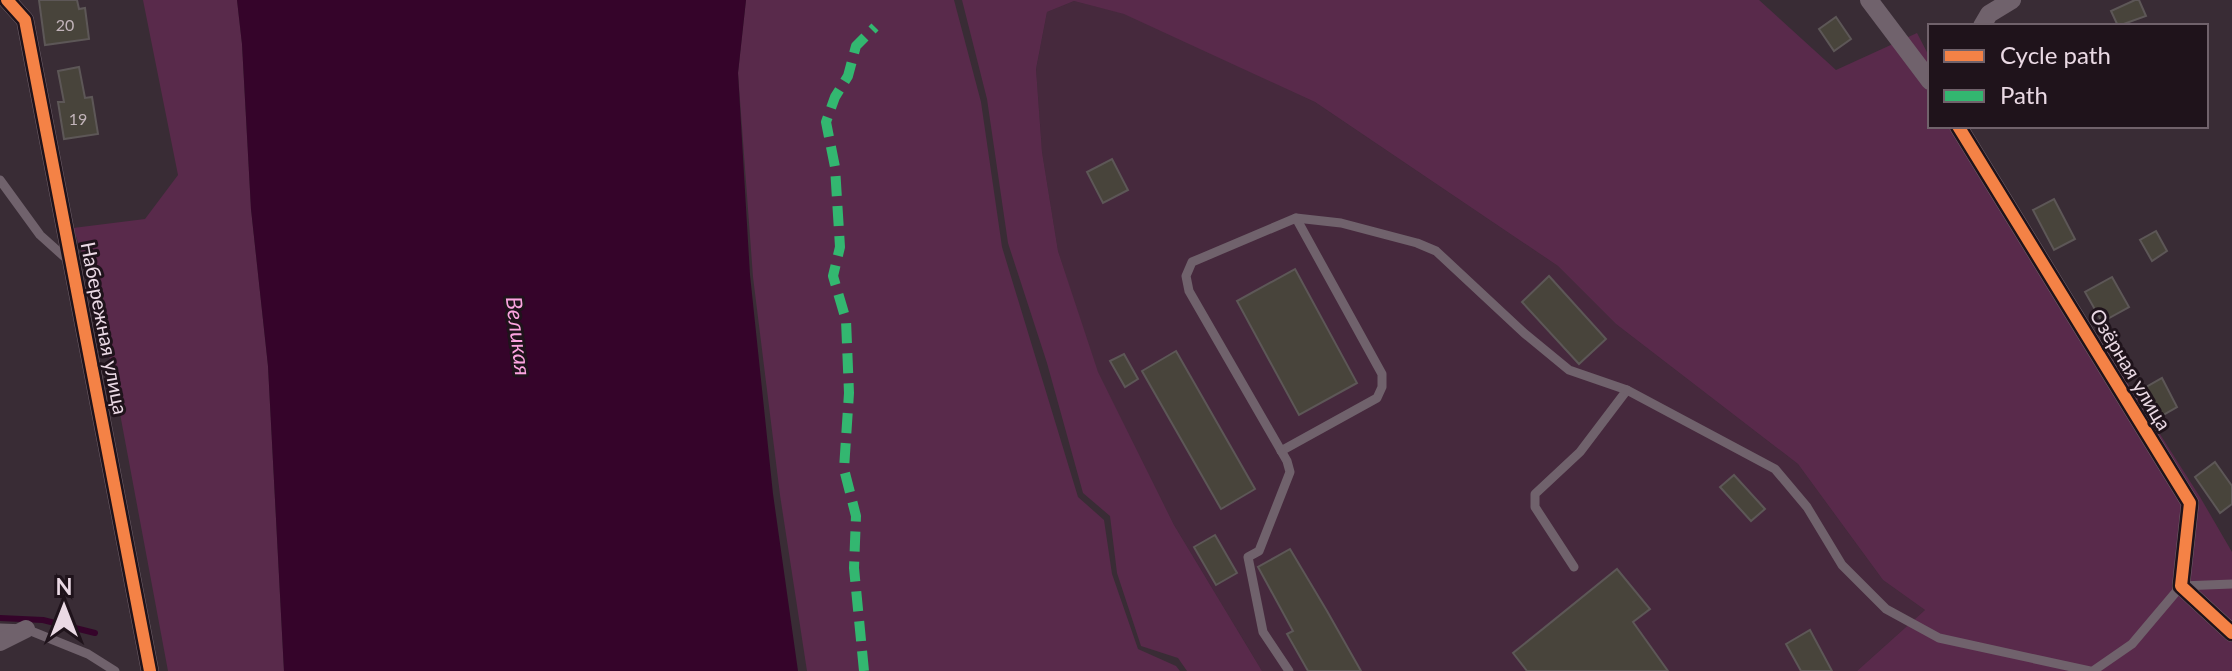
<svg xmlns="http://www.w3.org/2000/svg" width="2232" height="671" font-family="Lato,sans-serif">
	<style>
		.built { fill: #46293d }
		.green { fill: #592a4b }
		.water { fill: #35042a }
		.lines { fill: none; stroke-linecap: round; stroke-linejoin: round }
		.stream { stroke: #35042a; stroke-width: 6 }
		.building { fill: #48443b; stroke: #5d5757; stroke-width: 2 }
		.lane { stroke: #70626c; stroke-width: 9 }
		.street { stroke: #70626c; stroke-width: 18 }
		.quiet { stroke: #33b770; stroke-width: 10; stroke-dasharray: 20 10; stroke-linecap: butt }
		.cycleway-casing { stroke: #1f131b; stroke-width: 17 }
		.cycleway { stroke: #f48246; stroke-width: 12 }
		.labels { text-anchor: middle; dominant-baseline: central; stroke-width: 6; stroke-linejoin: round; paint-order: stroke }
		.number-label { font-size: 16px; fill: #c2b4ba }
		.street-label { font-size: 20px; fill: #ead9e4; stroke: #1f131b }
		.water-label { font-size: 22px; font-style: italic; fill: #fca4e0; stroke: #1f131b }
	</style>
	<rect width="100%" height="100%" fill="#392c35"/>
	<path class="built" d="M1074,1L1130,15L1315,102L1558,266L1616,324L1798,464L1883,580L1925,610L1857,671H1262L1174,525L1097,372L1058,251L1042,152L1036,69L1047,12Z"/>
	<g class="green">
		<path d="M143,0H237L242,44L251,209L268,366L284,671H168L99,301L73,228L145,219L178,175Z"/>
		<path d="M746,0H954L981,102L1002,247L1078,497L1104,520L1112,574L1138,649L1176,666L1180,671H807L780,495L753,277L738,73Z"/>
		<path d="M962,0H1759L1836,70L1917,33L1930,58V126H1964L2200,497L2232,552V671H1857L1925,610L1883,580L1798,464L1616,324L1558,266L1315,102L1124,14L1074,1L1047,12L1036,69L1042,152L1058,251L1098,372L1174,525L1262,671H1187L1178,658L1141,646L1117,573L1110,516L1083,493L1047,363L1008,243L987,99Z"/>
	</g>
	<path class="water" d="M237,0H746L738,73L750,275L773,494L798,671H284L268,366L251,209L242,44Z"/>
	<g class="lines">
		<path class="stream" d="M0,618L43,620L95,633"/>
	</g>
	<g class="building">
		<path d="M39,0H77L79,9L85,8L89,39L45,45Z"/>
		<path d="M2135,0H2139L2146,16L2118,26L2111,11Z"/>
		<path d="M1836,17L1851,39L1834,51L1819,29Z"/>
		<path d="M79,67L85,98L92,97L98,134L64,139L58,102H64L58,71Z"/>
		<path d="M1112,159L1128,190L1103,203L1087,172Z"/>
		<path d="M2054,199L2075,239L2054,250L2033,210Z"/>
		<path d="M2156,231L2167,251L2152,261L2140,240Z"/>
		<path d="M1295,269L1357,383L1299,415L1237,301Z"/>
		<path d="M1549,276L1606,339L1579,364L1522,302Z"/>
		<path d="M2112,277L2129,307L2102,322L2085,292Z"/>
		<path d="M1176,351L1255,489L1221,509L1142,371Z"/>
		<path d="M1124,354L1138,379L1125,387L1110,361Z"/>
		<path d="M2162,378L2177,407L2156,419L2141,390Z"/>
		<path d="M2215,462L2232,486V504L2220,513L2195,477Z"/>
		<path d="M1734,475L1765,509L1751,521L1720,487Z"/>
		<path d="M1215,535L1237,573L1216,585L1194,547Z"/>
		<path d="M1290,549L1327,611L1361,671H1308L1287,634L1293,631L1258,567Z"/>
		<path d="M1617,569L1650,609L1633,622L1668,671H1527L1513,653Z"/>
		<path d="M1810,630L1832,671H1801L1786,644Z"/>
	</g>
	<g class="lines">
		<g class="lane">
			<path d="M0,180L40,235L69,261"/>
			<path d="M1281,451L1377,398L1382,387V374L1296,218"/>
			<path d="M1574,567L1535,507V494L1580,452L1627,390"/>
			<path d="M0,628L26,629L88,654L115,671"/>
			<path d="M1289,671L1263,632L1248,557L1259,551L1290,472L1287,461L1189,291L1186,276L1192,262L1296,218L1341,223L1417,243L1436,251L1524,333L1569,370L1627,390L1775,469L1807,507L1842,565L1886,609L1939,638L2090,671"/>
			<path d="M2093,671L2132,644L2181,586L2232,584"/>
		</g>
		<g class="street">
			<path d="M7,0L25,20L150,671"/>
			<path d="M1869,0L1930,81"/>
			<path d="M1982,26L1989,14L2012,0"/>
			<path d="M1958,126L2190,503L2181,586L2232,633"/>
			<path d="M0,642L26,629"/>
		</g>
		<path class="quiet" d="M864,671L854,568L856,516L844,469L849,393L846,320L833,276L840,247L835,167L826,122L835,97L848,76L856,46L875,27"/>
		<g class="cycleway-casing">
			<g id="cycleway">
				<path d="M7,0L25,20L150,671"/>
				<path d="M1958,126L2190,503L2181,586L2232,633"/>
			</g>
		</g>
		<use href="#cycleway" class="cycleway"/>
	</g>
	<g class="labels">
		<g class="number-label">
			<text x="65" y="24">20</text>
			<text x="78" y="118">19</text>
		</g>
		<g class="street-label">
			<text transform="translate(105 328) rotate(79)">Набережная улица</text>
			<text transform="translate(2131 369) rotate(59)">Озёрная улица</text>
		</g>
		<g class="water-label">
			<text transform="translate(519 336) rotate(83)">Великая</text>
		</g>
	</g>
	<rect x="1928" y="24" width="280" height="104" fill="#1f131b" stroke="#70626b" stroke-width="2"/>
	<rect x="1944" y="50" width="40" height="12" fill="#f48246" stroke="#70626b" stroke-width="2"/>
	<text x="2000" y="64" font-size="24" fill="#ead9e4">Cycle path</text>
	<rect x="1944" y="90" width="40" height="12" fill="#33b770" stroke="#70626b" stroke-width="2"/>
	<text x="2000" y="104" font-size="24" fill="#ead9e4">Path</text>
	<g transform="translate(64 607)" stroke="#1f131b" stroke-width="6" paint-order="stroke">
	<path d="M0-6L14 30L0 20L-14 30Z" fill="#ead9e4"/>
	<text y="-12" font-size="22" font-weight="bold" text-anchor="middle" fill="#ead9e4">N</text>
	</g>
</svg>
